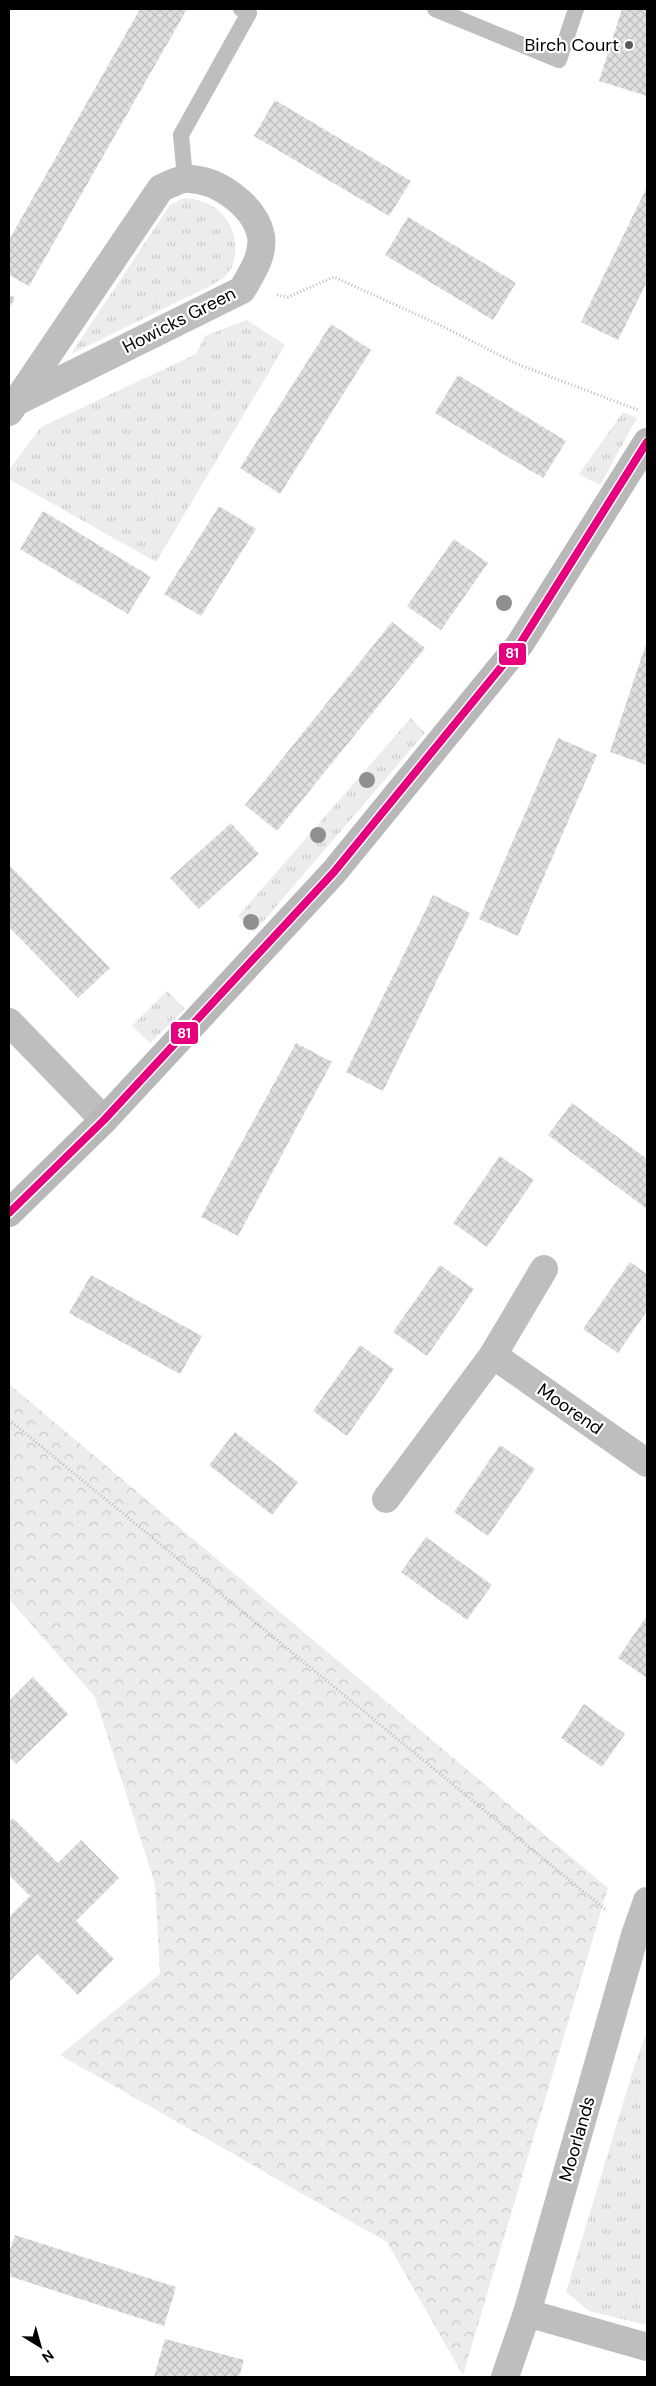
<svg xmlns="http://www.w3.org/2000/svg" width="656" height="2386" font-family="'DM Sans',sans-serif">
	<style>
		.grass { fill: url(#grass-tufts) }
		.forest { fill: url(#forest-crowns) }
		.building { fill: url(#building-cross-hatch) }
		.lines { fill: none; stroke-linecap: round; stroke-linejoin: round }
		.path { stroke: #b9b9b9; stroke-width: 3; stroke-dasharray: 1 2.5; stroke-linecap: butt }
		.lane { stroke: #bebebe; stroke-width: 16 }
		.street { stroke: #bebebe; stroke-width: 28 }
		.secondary { stroke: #b8b8b8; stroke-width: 28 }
		.bus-1-casing { stroke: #fff; stroke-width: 11 }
		.bus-1 { stroke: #e5007d; stroke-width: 8 }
		.tree { fill: #8f8f8f }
		.poi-dot { fill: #595959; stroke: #fff; stroke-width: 2 }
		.labels { text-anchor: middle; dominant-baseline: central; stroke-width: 4.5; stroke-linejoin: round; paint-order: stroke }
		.poi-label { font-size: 18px; fill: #000; stroke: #fff; text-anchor: end }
		.street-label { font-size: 18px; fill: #000; stroke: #fff }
		.line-badge { stroke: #fff; stroke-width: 2 }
		.badge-label { font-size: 14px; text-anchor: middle; font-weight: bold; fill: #fff }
	</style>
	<defs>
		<pattern id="grass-tufts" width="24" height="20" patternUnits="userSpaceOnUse" patternTransform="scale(1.25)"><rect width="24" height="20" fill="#ececec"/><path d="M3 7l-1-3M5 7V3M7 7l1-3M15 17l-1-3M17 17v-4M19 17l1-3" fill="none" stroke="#c9c9c9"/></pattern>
		<pattern id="forest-crowns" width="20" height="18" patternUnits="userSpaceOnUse" patternTransform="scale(1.25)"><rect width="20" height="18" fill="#ececec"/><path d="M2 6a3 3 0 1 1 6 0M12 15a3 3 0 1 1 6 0" fill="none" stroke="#c9c9c9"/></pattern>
		<pattern id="building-cross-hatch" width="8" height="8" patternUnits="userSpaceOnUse" patternTransform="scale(1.25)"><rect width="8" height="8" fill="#dfdfdf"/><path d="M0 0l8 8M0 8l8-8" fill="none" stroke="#bebebe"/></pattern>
	</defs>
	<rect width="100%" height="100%" fill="#fff"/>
	<g class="grass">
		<path d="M184,198C212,199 235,218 235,247C236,255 234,266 228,273C225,278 217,281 212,285L71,354L170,205Z"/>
		<path d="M247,320L285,345L156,562L9,479V470L41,427L196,354L205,336Z"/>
		<path d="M623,412L637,418L600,485L579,474Z"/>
		<path d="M411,718L425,733L254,932L238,916Z"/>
		<path d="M167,991L185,1009L150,1043L132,1026Z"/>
		<path d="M647,2031V2325L589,2311L566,2292L634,2067Z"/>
	</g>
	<path class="forest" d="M9,1384L608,1888L463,2375L387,2242L60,2055L160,1974L155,1884L95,1697L9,1599Z"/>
	<g class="building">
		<path d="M140,9H187L29,286L9,275V240Z"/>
		<path d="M622,9H647V96L599,81Z"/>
		<path d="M275,100L411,181L389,216L254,136Z"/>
		<path d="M647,187V282L618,340L581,322Z"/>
		<path d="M408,217L516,283L493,320L385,255Z"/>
		<path d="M9,294L15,298L9,309Z"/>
		<path d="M331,324L371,350L280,494L240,468Z"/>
		<path d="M458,375L566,441L543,478L435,413Z"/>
		<path d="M219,506L256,529L201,616L164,594Z"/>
		<path d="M43,511L151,577L128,614L20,549Z"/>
		<path d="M454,539L488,563L441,630L407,606Z"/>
		<path d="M392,622L425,648L277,831L245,805Z"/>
		<path d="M647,641V765L610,752Z"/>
		<path d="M558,738L597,755L518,936L479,919Z"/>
		<path d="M231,823L259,854L199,909L170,878Z"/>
		<path d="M9,865L110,968L78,998L9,927Z"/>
		<path d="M433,895L470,913L383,1091L346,1072Z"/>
		<path d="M296,1043L332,1062L238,1236L201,1217Z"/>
		<path d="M572,1103L647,1159V1209L548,1135Z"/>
		<path d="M500,1156L534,1180L487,1247L453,1223Z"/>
		<path d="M630,1262L647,1274V1311L618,1353L583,1329Z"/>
		<path d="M440,1265L474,1289L427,1356L393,1332Z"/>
		<path d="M91,1275L202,1336L180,1374L69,1313Z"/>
		<path d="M360,1345L394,1369L347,1436L313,1411Z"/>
		<path d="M235,1432L298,1482L272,1515L209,1465Z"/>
		<path d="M500,1445L535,1469L488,1536L454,1512Z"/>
		<path d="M426,1537L492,1585L467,1620L401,1572Z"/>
		<path d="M646,1617H647V1678L618,1658Z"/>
		<path d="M33,1677L68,1714L16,1764L9,1757V1701Z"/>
		<path d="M584,1704L625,1734L602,1767L561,1738Z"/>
		<path d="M13,1818L58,1863L81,1840L119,1878L76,1921L114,1959L78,1995L37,1954L9,1982V1917L30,1896L9,1875V1822Z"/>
		<path d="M15,2235L176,2287L164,2326L9,2276V2253Z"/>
		<path d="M165,2339L244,2360L239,2377H154Z"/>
	</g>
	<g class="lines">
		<g class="path">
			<path d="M277,295L288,297L334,277L442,326L517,364L638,410"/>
			<path d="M9,1420L607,1911"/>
		</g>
		<g class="lane">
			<path d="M435,9L559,60L576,9"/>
			<path d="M185,178L181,135L249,13L241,9"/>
		</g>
		<g class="street">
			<path d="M9,412L16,402L161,188C169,185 179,179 186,179C217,178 255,206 261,236C264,256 251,274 242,290L16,402"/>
			<path d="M9,1022L104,1120"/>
			<path d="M493,1355L647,1463"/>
			<path d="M386,1499L493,1355L544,1269"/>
			<path d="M527,2313L647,2347"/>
			<path d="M505,2377L527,2313L635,1935L647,1901"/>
		</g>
		<path class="secondary" d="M9,1213L104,1120L334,872L520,644L647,442"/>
		<g class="bus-1-casing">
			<path id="bus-1" d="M9,1213L104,1120L334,872L520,644L647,442"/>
		</g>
		<use href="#bus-1" class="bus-1"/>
	</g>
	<g class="tree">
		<circle cx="504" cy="603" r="8"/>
		<circle cx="367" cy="780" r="8"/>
		<circle cx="318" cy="835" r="8"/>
		<circle cx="251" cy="922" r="8"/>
	</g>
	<circle class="poi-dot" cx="629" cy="45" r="5"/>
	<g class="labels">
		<g class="poi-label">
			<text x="619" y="45">Birch Court</text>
		</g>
		<g class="street-label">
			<text transform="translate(179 320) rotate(-27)">Howicks Green</text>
			<text transform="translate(570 1409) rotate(35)">Moorend</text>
			<text transform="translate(577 2139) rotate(-74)">Moorlands</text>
		</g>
	</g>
	<g class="line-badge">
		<rect x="498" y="642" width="29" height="24" rx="5" fill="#e5007d"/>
		<rect x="170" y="1021" width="29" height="24" rx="5" fill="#e5007d"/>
	</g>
	<g class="badge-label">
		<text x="512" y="658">81</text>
		<text x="184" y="1038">81</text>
	</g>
	<rect width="656" height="2386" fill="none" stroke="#000000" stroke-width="20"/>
	<g transform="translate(40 2346) rotate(143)" stroke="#ffffff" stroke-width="4" paint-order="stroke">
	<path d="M0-4L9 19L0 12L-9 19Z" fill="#000000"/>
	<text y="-8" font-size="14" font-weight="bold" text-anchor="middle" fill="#000000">N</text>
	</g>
</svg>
